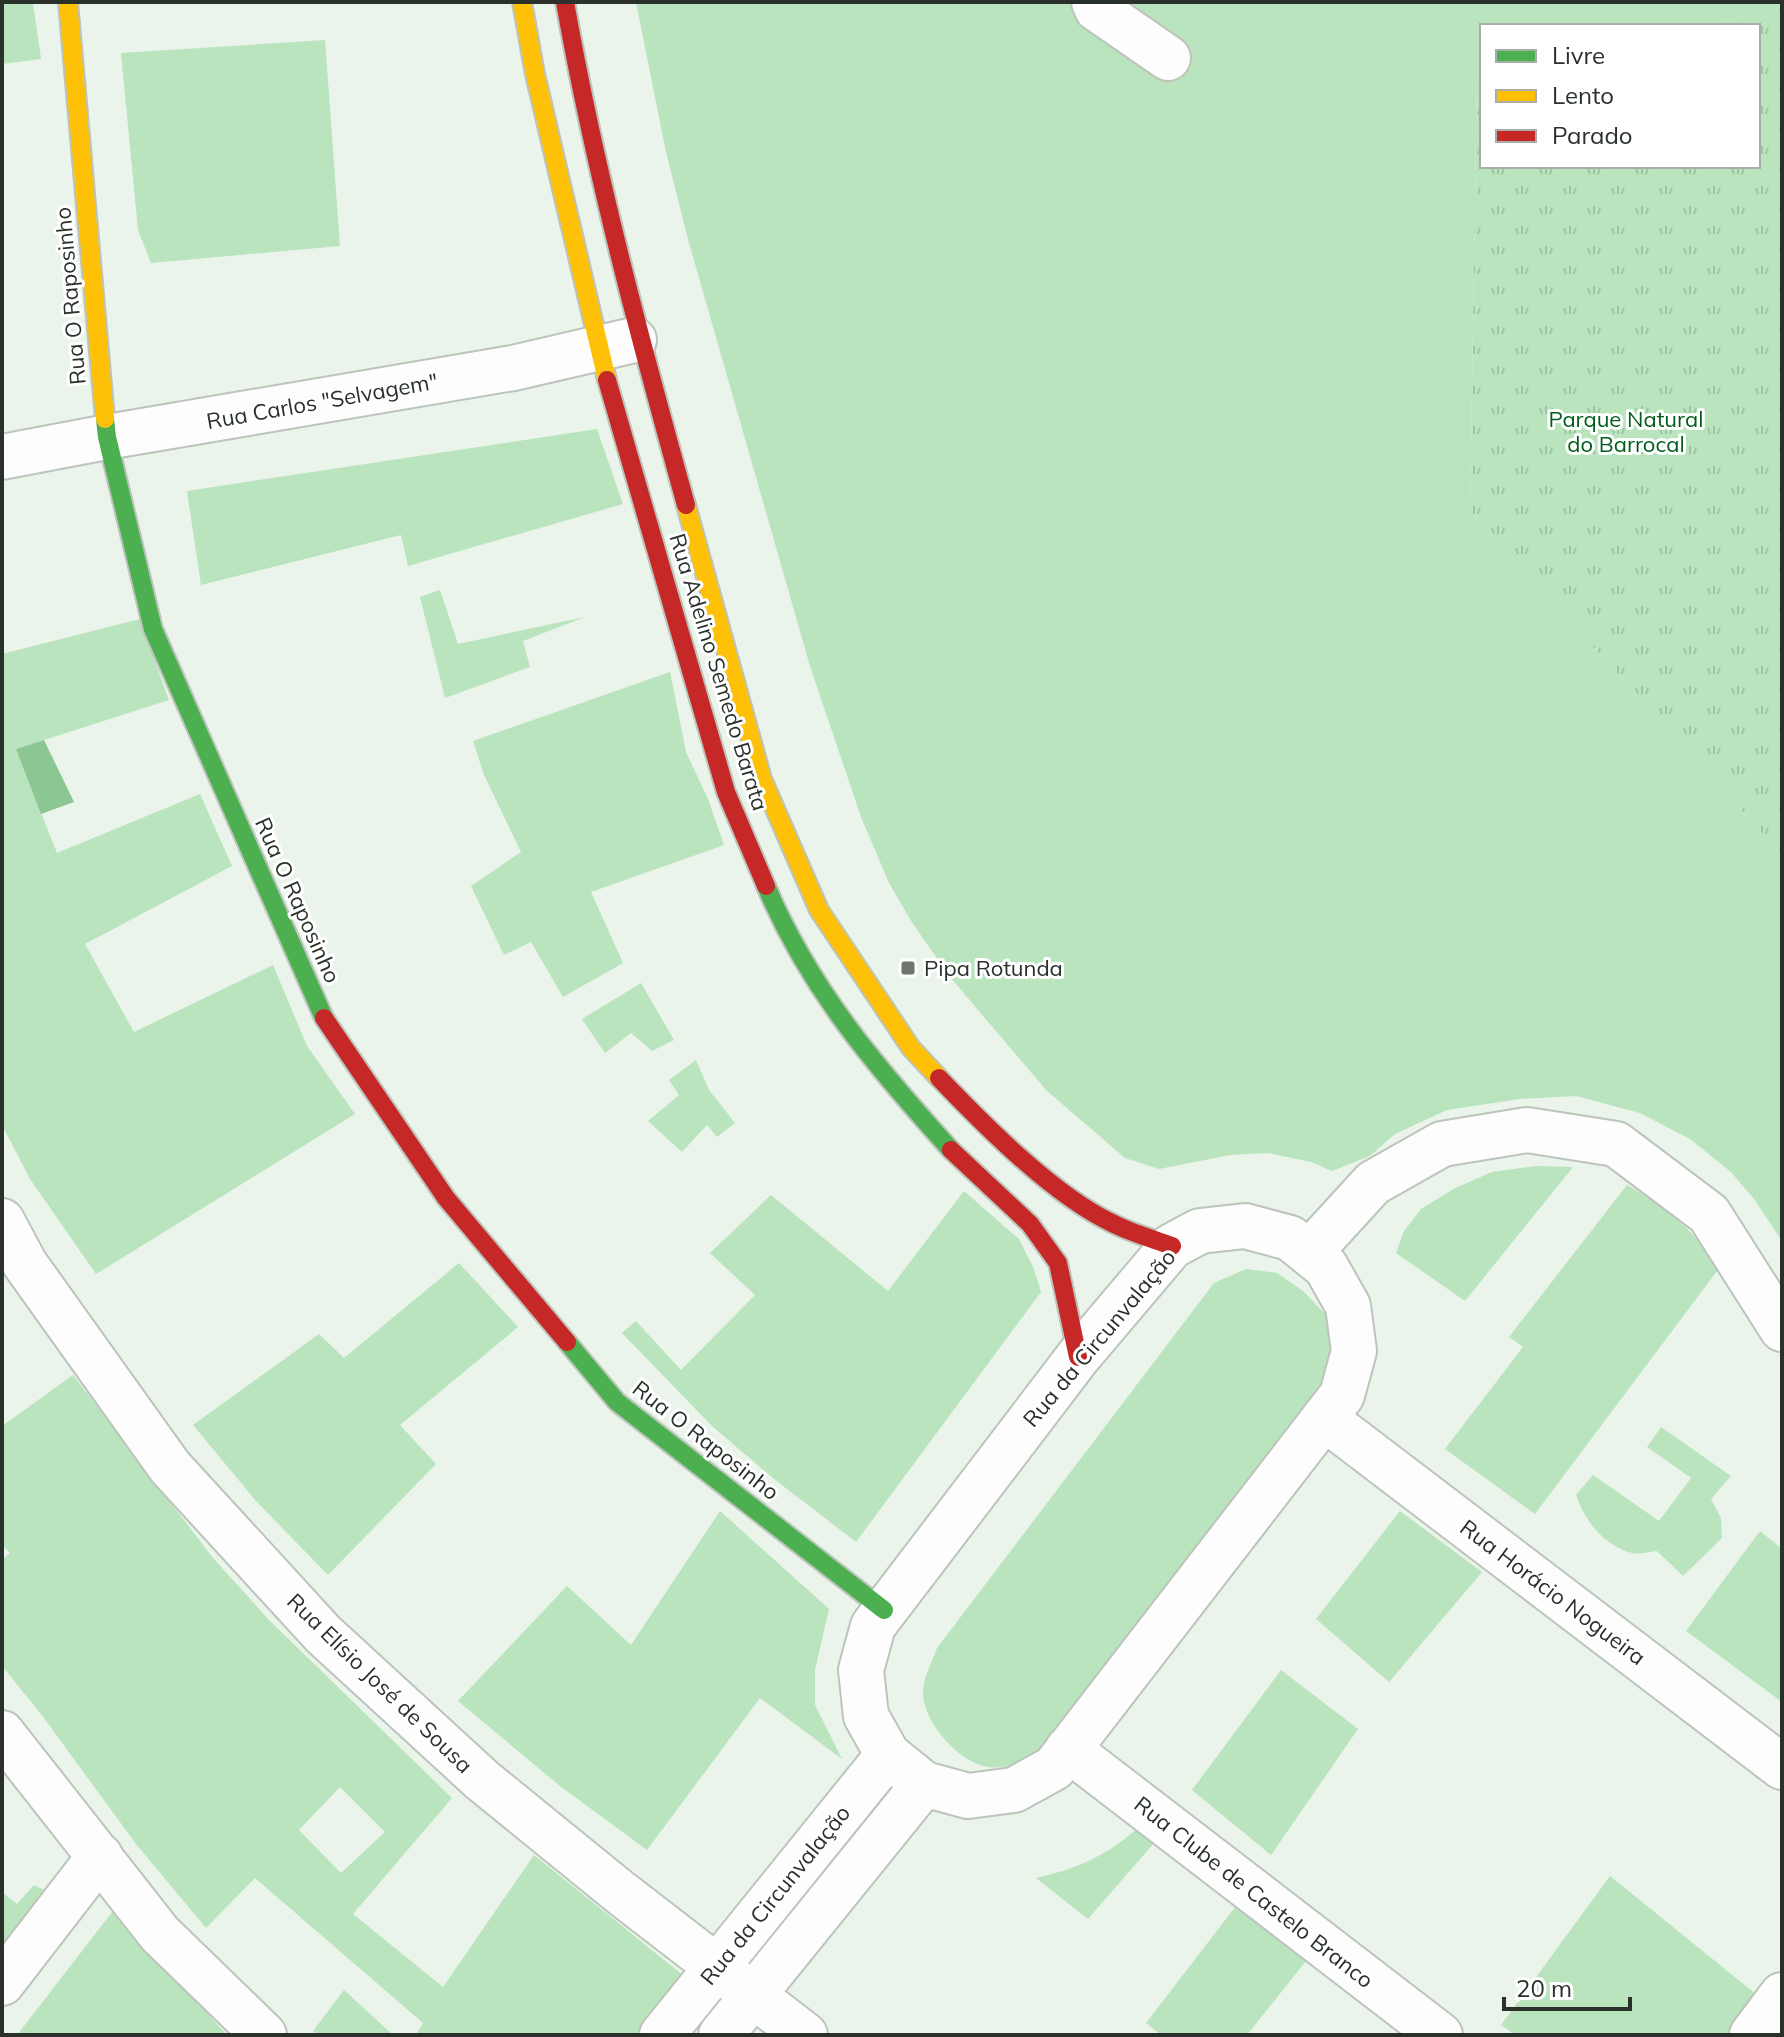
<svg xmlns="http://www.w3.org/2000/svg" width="1784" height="2037" font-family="Mulish,sans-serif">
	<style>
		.grass { fill: #b9e4bd; fill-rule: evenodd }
		.park { fill: url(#park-tufts) }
		.water { fill: #8cc693 }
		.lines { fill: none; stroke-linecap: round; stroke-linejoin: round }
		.street-casing { stroke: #bcc4bc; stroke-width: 48 }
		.fast-casing { stroke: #bcc4bc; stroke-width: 22 }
		.slow-casing { stroke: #bcc4bc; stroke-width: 22 }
		.jam-casing { stroke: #bcc4bc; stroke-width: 22 }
		.street { stroke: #fcfdfc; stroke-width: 44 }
		.fast { stroke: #4caf50; stroke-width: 18 }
		.slow { stroke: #ffc107; stroke-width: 18 }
		.jam { stroke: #c62828; stroke-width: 18 }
		.poi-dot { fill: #6d756d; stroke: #fff; stroke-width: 3 }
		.labels { text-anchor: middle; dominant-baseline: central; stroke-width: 6; stroke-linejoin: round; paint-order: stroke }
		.street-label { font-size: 22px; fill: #29312a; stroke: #fff }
		.park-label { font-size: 22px; fill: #005d1c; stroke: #fff }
		.poi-label { font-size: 22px; fill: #29312a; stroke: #fff; text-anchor: start }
	</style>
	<defs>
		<pattern id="park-tufts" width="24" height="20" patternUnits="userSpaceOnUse" patternTransform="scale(2)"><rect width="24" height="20" fill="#b9e4bd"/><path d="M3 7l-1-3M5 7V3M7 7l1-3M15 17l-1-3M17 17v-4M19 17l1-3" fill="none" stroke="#9fc4a3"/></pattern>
	</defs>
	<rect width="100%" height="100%" fill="#eaf4ea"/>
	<g class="grass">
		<path d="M2,2H33L41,59L2,64Z"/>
		<path d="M636,2H1782V7L1700,26H1482V76L1477,77L1470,511L1782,855V1241L1754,1199L1731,1172L1690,1139L1640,1113L1576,1096L1520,1099L1447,1110L1395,1134L1370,1156L1332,1171L1311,1162L1268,1153L1230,1155L1159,1169L1125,1158L1046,1090L950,977L913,924L889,883L861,817L810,666L689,243L666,152Z"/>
		<path d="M325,40L340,246L151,263L138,230L121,53Z"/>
		<path d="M597,429L623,504L408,566L401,535L201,585L187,491Z"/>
		<path d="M440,590L458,644L585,617L523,641L530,667L445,698L420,597Z"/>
		<path d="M140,619L169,700L16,749L57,853L200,794L232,866L85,944L134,1032L273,965L307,1046L355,1114L96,1274L30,1179L2,1125V654Z"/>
		<path d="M670,672L686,752L708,799L724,845L591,892L623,963L563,997L531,942L504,955L471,886L521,852L484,775L473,741Z"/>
		<path d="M641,983L674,1040L652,1051L631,1033L605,1053L582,1019Z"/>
		<path d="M696,1060L709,1090L735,1123L717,1137L707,1125L682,1152L648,1121L679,1095L669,1080Z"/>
		<path d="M1536,1166L1573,1167L1465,1301L1396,1253L1404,1231L1421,1209L1455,1188L1492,1172Z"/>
		<path d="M1627,1185C1667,1208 1692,1229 1720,1267L1535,1514L1445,1449L1523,1347L1509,1337Z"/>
		<path d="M964,1191L1019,1239L1034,1269L1041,1292L856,1542L774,1479L712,1426L622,1333L636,1321L681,1370L755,1295L710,1253L771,1195L888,1291Z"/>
		<path d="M459,1263L518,1327L400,1425L436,1464L328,1575L256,1501L193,1425L319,1334L344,1358Z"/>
		<path d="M1246,1269L1277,1273L1303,1291L1325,1314L1333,1350L1321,1383L1054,1749C1033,1757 1011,1770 988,1767C958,1763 921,1720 923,1690C924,1676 933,1660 937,1648L1214,1283Z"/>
		<path d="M73,1375L213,1558L270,1621L452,1798L353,1914L443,1987L534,1855L684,1976L636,2035H416L423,2023L255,1878L206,1928L136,1844L41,1714L2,1666V1560L10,1553L2,1545V1426ZM340,1787L385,1832L341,1873L299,1830Z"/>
		<path d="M1661,1427L1731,1476L1711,1499L1721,1518L1722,1538L1683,1576L1657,1551C1649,1552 1639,1555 1632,1553C1603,1545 1585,1521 1576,1495L1593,1475L1659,1521L1691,1478L1647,1447Z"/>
		<path d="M720,1511L829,1609L815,1670V1705L842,1759L760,1698L647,1850L560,1786L458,1701L567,1586L631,1645Z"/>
		<path d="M1400,1511L1482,1572L1389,1682L1316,1619Z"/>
		<path d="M1760,1531L1782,1549V1702L1686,1631Z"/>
		<path d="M1281,1670L1358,1729L1271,1855L1192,1790Z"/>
		<path d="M1139,1827L1160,1836L1088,1919L1036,1878C1077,1869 1108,1855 1139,1827Z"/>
		<path d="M1610,1876L1757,1995L1727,2035H1515L1501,2025Z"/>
		<path d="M34,1885L48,1892L2,1945V1892L17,1904Z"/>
		<path d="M1236,1906L1306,1961L1247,2035H1161L1146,2023Z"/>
		<path d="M113,1911L227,2035H17Z"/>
		<path d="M344,1990L393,2035H318L313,2031Z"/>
	</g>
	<path class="park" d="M1782,7V855L1470,511L1477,77L1482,76V166H1758V26H1700Z"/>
	<path class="water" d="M44,740L74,802L41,814L16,749Z"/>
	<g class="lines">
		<g class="street-casing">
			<g id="street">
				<path d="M1094,2L1097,9L1168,58"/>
				<path d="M2,457L107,437L513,368L634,340"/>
				<path d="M2,1221L25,1264L170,1467L323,1634L482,1780L621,1893L805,2035"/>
				<path d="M1245,1226L1290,1238L1326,1267L1348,1306L1354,1351L1342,1395L1054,1768L1014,1790L968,1796L924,1784L888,1755L866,1716L861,1670L873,1626L1078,1357L1172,1246L1200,1231Z"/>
				<path d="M1309,1253L1373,1183L1442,1144L1527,1130L1616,1144L1709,1214L1782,1329"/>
				<path d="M1324,1418L1782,1767"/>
				<path d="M2,1733L160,1934L264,2035"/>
				<path d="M1068,1749L1440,2035"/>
				<path d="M2,1983L100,1856"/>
				<path d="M662,2035L888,1755"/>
				<path d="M721,2035L924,1784"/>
				<path d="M1752,2035L1782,1995"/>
			</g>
		</g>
		<g class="fast-casing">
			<g id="fast">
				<path d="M105,419L107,437L153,629L324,1018"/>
				<path d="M766,886C810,990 877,1068 951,1150"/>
				<path d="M567,1342L617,1402L884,1610"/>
			</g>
		</g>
		<g class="slow-casing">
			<g id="slow">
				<path d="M68,2L105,419"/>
				<path d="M522,2L535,74L607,380"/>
				<path d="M686,505L762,779L819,910L911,1048L939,1078"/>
			</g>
		</g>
		<g class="jam-casing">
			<g id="jam">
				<path d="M565,2C595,172 640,339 686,505"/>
				<path d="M607,380L726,792L766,886"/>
				<path d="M324,1018L446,1198L567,1342"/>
				<path d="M939,1078C984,1125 1055,1197 1114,1224C1132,1233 1153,1239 1172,1246"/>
				<path d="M951,1150L1030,1224L1058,1263L1078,1357"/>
			</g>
		</g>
		<use href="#street" class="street"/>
		<use href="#fast" class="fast"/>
		<use href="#slow" class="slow"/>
		<use href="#jam" class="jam"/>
	</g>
	<rect class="poi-dot" x="900" y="960" width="16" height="16" rx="4"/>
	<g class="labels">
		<g class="street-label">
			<text transform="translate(70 296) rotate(-95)">Rua O Raposinho</text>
			<text transform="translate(322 401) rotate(-10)">Rua Carlos "Selvagem"</text>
			<text transform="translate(719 672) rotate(73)">Rua Adelino Semedo Barata</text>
			<text transform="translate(298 900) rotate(66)">Rua O Raposinho</text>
			<text transform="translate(1099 1338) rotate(-50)">Rua da Circunvalação</text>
			<text transform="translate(706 1440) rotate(38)">Rua O Raposinho</text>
			<text transform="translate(1553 1592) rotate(37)">Rua Horácio Nogueira</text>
			<text transform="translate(380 1683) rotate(44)">Rua Elísio José de Sousa</text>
			<text transform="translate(1254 1892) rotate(38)">Rua Clube de Castelo Branco</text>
			<text transform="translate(775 1895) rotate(-51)">Rua da Circunvalação</text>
		</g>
		<g class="park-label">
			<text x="1626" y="419">Parque Natural<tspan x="1626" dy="25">do Barrocal</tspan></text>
		</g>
		<g class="poi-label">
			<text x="924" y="968">Pipa Rotunda</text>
		</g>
	</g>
	<rect width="1784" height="2037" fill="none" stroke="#29312a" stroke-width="8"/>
	<rect x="1480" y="24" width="280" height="144" fill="#ffffff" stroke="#a9adaa" stroke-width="2"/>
	<rect x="1496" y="50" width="40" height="12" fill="#4caf50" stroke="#a9adaa" stroke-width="2"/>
	<text x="1552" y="64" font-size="24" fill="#29312a">Livre</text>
	<rect x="1496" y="90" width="40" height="12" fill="#ffc107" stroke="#a9adaa" stroke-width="2"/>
	<text x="1552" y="104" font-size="24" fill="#29312a">Lento</text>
	<rect x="1496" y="130" width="40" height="12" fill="#c62828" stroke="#a9adaa" stroke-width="2"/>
	<text x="1552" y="144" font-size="24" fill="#29312a">Parado</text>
	<path d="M1504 1997v12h126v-12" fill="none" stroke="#29312a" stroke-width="4"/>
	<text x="1516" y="1997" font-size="24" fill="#29312a" stroke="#ffffff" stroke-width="6" paint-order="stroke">20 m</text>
</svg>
